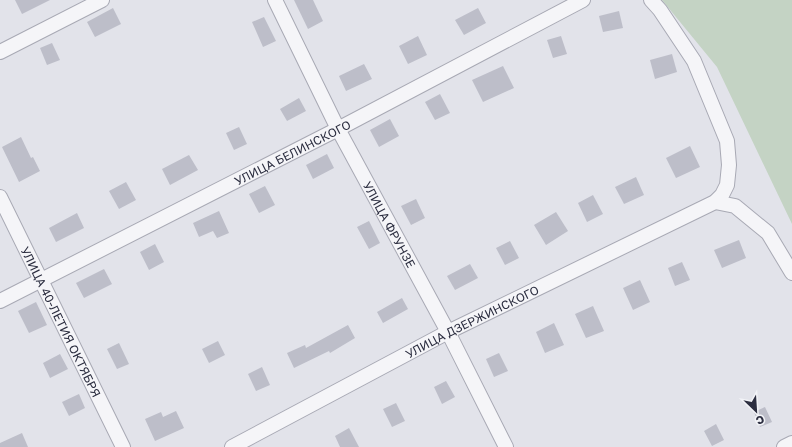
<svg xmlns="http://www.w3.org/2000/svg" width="792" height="447" font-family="'Golos Text',sans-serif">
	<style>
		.green { fill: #c4d3c4 }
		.building { fill: #bdbec9 }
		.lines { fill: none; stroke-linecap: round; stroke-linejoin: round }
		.minor-casing { stroke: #a8a9b4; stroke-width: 16 }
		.minor { stroke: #f5f5f8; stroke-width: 14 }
		.labels { text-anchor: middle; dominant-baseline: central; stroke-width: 4; stroke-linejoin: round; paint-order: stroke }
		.street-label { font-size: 12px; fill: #2c2e40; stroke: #f2f3f7 }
	</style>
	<rect width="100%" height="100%" fill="#e2e3ea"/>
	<path class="green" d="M662,0H792V224L717,67Z"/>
	<g class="building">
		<path d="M15,0H50L22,14Z"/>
		<path d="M294,0H313L323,21L308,29Z"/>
		<path d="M113,8L121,24L95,37L87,22Z"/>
		<path d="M478,8L486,23L464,35L455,20Z"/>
		<path d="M619,11L623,28L603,32L599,16Z"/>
		<path d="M264,17L276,41L263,47L252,22Z"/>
		<path d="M418,36L427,55L408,64L399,46Z"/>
		<path d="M561,36L567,54L553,58L547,40Z"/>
		<path d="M52,43L60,60L47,65L40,48Z"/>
		<path d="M672,54L677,72L655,79L650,60Z"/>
		<path d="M364,64L372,79L346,91L339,76Z"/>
		<path d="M503,66L514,88L483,102L472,80Z"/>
		<path d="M440,94L450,113L435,120L425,102Z"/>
		<path d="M299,98L306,111L287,121L280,109Z"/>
		<path d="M390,119L399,136L379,147L370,130Z"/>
		<path d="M239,127L247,144L234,150L226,133Z"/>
		<path d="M21,137L31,158L33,157L40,171L19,182L2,147Z"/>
		<path d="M690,146L700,167L676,178L666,158Z"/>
		<path d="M327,154L334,168L313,179L306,165Z"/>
		<path d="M189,155L198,170L170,185L162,169Z"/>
		<path d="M636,177L644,195L624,204L615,187Z"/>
		<path d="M126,182L136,200L119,209L109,191Z"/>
		<path d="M265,186L275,205L259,213L249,194Z"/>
		<path d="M593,195L603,214L587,222L578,203Z"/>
		<path d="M416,199L425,218L411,225L401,206Z"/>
		<path d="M219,211L229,233L217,238L213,231L199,237L193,223Z"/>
		<path d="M556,212L568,231L546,245L534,225Z"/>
		<path d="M77,213L84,228L56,242L49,228Z"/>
		<path d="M369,221L380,243L369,249L357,227Z"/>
		<path d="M739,240L746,258L722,268L714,250Z"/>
		<path d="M510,241L519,258L505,265L496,248Z"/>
		<path d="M155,244L164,262L149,270L140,252Z"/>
		<path d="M682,262L690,280L675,286L668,268Z"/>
		<path d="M470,264L478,278L455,290L447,276Z"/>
		<path d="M104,269L112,284L84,298L76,283Z"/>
		<path d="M640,280L650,302L633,310L623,288Z"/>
		<path d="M402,298L408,309L383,323L377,312Z"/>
		<path d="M36,302L47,325L29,333L18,311Z"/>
		<path d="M593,306L604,331L586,338L575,314Z"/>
		<path d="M554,323L564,345L545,353L536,332Z"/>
		<path d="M348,325L355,338L330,353L329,351L294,368L287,353L305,345L306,348Z"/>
		<path d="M218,341L225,355L209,363L202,349Z"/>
		<path d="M119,343L129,364L117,369L107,349Z"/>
		<path d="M499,353L508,371L494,377L486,359Z"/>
		<path d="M60,354L68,369L50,378L43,363Z"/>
		<path d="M262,367L270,385L256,391L248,374Z"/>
		<path d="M446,381L455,397L442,404L434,387Z"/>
		<path d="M79,394L85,408L69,416L62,402Z"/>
		<path d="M396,403L405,421L392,427L383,409Z"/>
		<path d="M765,407L772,422L760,427L754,412Z"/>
		<path d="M176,411L184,428L155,441L145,419L161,412L163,417Z"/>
		<path d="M716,424L724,440L712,446L704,431Z"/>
		<path d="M349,428L359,447H340L335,436Z"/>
		<path d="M22,433L28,447H0V443Z"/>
	</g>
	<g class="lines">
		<g class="minor-casing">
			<g id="minor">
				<path id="s1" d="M275,0L338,129L448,332L506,447"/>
				<path d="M0,52L102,0"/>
				<path id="s2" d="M0,197L123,447"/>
				<path d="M715,202L735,206L768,233L792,273"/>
				<path id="s3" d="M0,301L338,129L583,0"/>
				<path id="s4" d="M232,447L448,332L715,202L722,195L727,185L729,165L727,141L694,61L660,10L651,0"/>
				<path d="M784,447L792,443"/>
			</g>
		</g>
		<use href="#minor" class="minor"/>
	</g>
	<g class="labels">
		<g class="street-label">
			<text stroke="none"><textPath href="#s3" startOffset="328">УЛИЦА БЕЛИНСКОГО</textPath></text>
			<text stroke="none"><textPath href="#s1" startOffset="252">УЛИЦА ФРУНЗЕ</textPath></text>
			<text stroke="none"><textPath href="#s2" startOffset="139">УЛИЦА 40-ЛЕТИЯ ОКТЯБРЯ</textPath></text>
			<text stroke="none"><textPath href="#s4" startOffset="271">УЛИЦА ДЗЕРЖИНСКОГО</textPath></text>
		</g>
	</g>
	<g transform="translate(756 411) rotate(155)" stroke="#f2f3f7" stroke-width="3" paint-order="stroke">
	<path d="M0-3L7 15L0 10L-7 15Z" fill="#2c2e40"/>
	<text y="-6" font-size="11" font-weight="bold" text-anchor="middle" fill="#2c2e40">С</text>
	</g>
</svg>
